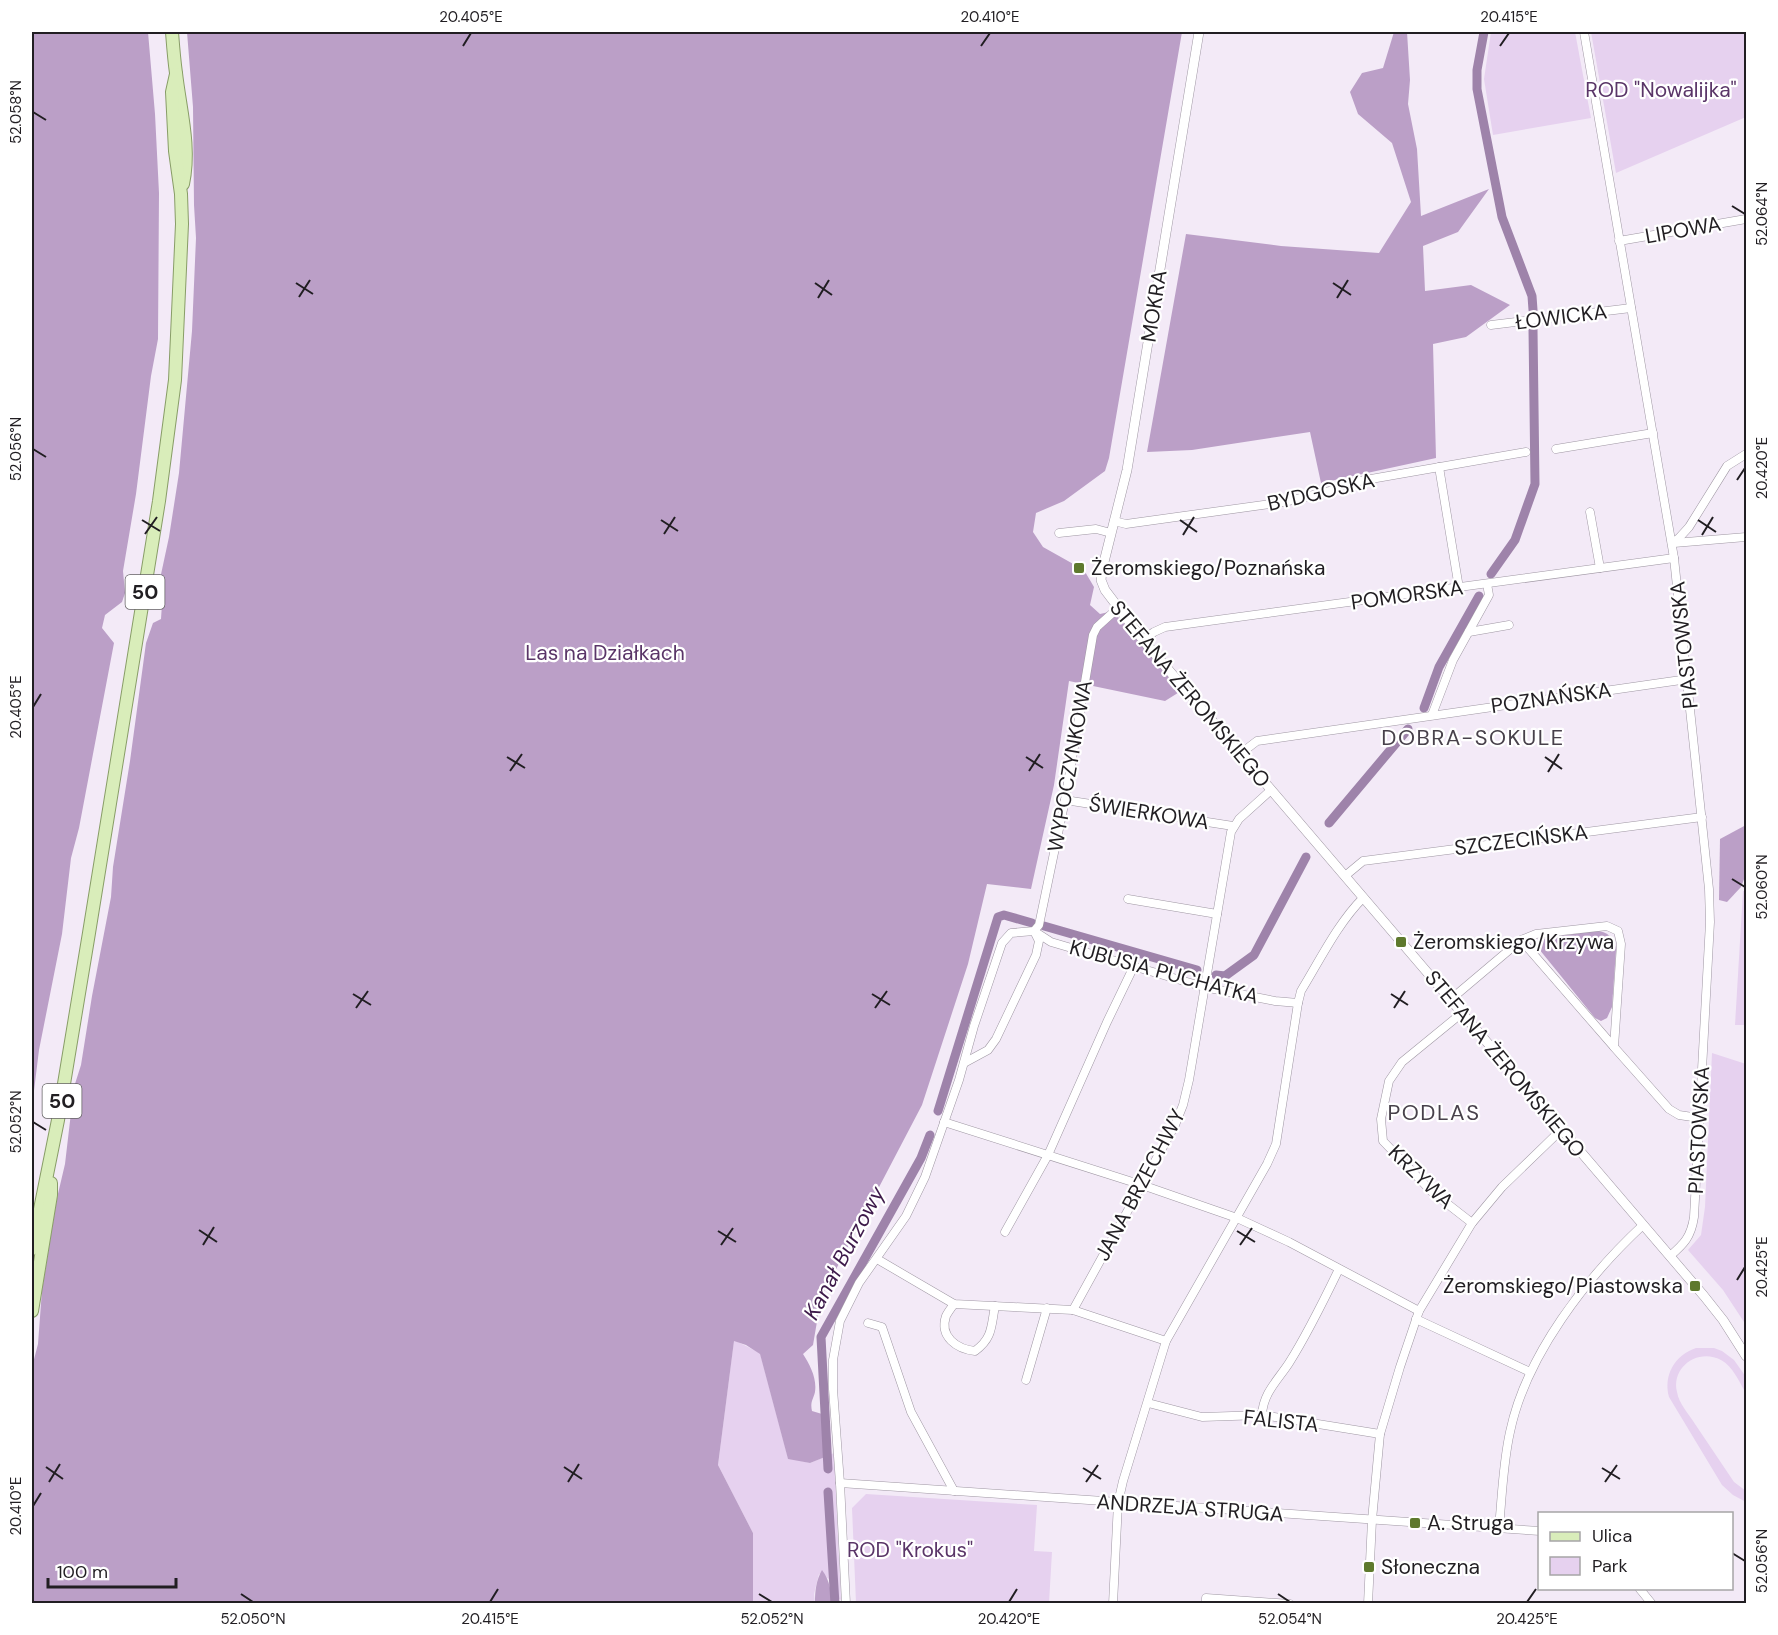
<svg xmlns="http://www.w3.org/2000/svg" width="1778" height="1635" font-family="'DM Sans',sans-serif">
	<style>
		.green { fill: #e6d1ef }
		.forest { fill: #bb9fc7 }
		.lines { fill: none; stroke-linecap: round; stroke-linejoin: round }
		.canal { stroke: #9e83aa; stroke-width: 9 }
		.minor-casing { stroke: #9f97a3; stroke-width: 9 }
		.tertiary-casing { stroke: #9f97a3; stroke-width: 10 }
		.primary-casing { stroke: #889d67; stroke-width: 14 }
		.minor { stroke: #fff; stroke-width: 8 }
		.tertiary { stroke: #fff; stroke-width: 9 }
		.primary { stroke: #d9edba; stroke-width: 12 }
		.ticks { fill: none; stroke: #211e22; stroke-width: 2 }
		.poi-dot { fill: #5e792d; stroke: #fff; stroke-width: 2 }
		.labels { text-anchor: middle; dominant-baseline: central; stroke-width: 4.5; stroke-linejoin: round; paint-order: stroke }
		.shield { fill: #fff; stroke: #646264; stroke-width: 1.5 }
		.shield-label { font-size: 20px; font-weight: bold; fill: #211e22 }
		.park-label { font-size: 21px; fill: #5a3568; stroke: #fff }
		.street-label { font-size: 21px; fill: #211e22; stroke: #fff }
		.poi-label { font-size: 21px; fill: #211e22; stroke: #fff; text-anchor: start }
		.neighbourhood-label { font-size: 22px; letter-spacing: 1.5px; fill: #48414b; stroke: #fff }
		.water-label { font-size: 22px; font-style: italic; fill: #3d194a; stroke: #fff }
		.neatline { fill: none; stroke: #211e22; stroke-width: 2 }
		.ticks-label { font-size: 15px; text-anchor: middle; fill: #211e22 }
	</style>
	<rect width="100%" height="100%" fill="#f3eaf7"/>
	<g class="green">
		<path d="M1491,32H1575L1591,118L1493,135L1484,79Z"/>
		<path d="M1591,32H1746V117L1616,173Z"/>
		<path d="M1743,891H1746V1025H1735Z"/>
		<path d="M1712,1053L1746,1064V1325L1723,1290L1688,1250L1701,1235L1705,1207Z"/>
		<path d="M734,1340L760,1353L788,1458L810,1463L834,1453L841,1600L830,1593L829,1579L819,1574L814,1594L815,1603H753V1533L718,1465Z"/>
		<path d="M1696,1348H1714L1722,1351L1734,1360L1746,1377V1393C1739,1382 1733,1366 1721,1360C1698,1348 1671,1367 1677,1392C1679,1404 1689,1414 1695,1424C1708,1443 1721,1463 1734,1482L1746,1491V1502L1733,1495L1722,1485L1669,1397C1663,1375 1675,1355 1696,1348Z"/>
		<path d="M866,1494L1037,1505L1034,1551L1052,1552L1049,1603H856L852,1508Z"/>
	</g>
	<g class="forest">
		<path d="M32,32H148L155,114L159,193L158,339L151,376L136,494L123,571L125,593L122,602L105,615L102,628L114,643L79,828L71,858L62,934L39,1050L32,1107Z"/>
		<path d="M187,32H1182L1109,458L1105,471L1064,501L1036,513L1033,532L1043,547L1084,570L1094,587L1090,605L1100,614L1113,611L1181,691L1165,701L1069,681L1054,785L1031,889L987,884L968,964L922,1105L821,1298L813,1345L803,1354C810,1365 817,1378 815,1392C813,1400 810,1402 812,1411L822,1414L825,1457L810,1463L788,1459L760,1354L746,1345L734,1341L718,1465L753,1533V1603L32,1604V1367L38,1344L42,1290L57,1198L65,1164L74,1087L81,1065L92,996L111,897L113,867L130,761L146,643L153,623L161,619L162,604L157,593L169,537L179,473L192,331L196,238L194,205L193,107Z"/>
		<path d="M1394,32H1407L1410,80L1408,104L1417,149L1421,216L1489,189L1458,232L1423,246L1425,291L1471,285L1510,305L1466,337L1433,344L1436,458L1321,483L1310,432L1192,450L1147,452L1186,234L1281,246L1379,253L1411,202L1392,143L1358,114L1350,92L1362,73L1383,68Z"/>
		<path d="M1746,825V874L1741,887L1727,902L1719,900L1720,839Z"/>
		<path d="M1595,931C1608,931 1614,938 1616,950L1612,1007L1607,1018L1601,1021L1595,1018L1539,949L1540,943L1545,938Z"/>
		<path d="M822,1570C831,1582 829,1590 835,1603H815C815,1591 816,1581 822,1570Z"/>
	</g>
	<g class="lines">
		<g class="canal">
			<path d="M1484,32L1477,70V89L1502,217L1532,296L1533,310"/>
			<path d="M1491,574L1515,540L1535,484L1533,329"/>
			<path d="M1424,708L1439,667L1479,596"/>
			<path d="M1329,823L1408,729"/>
			<path d="M1044,926L1197,970"/>
			<path d="M1216,975L1225,976L1254,955L1306,857"/>
			<path d="M938,1111L998,917L1004,915L1032,923"/>
			<path d="M828,1469L821,1337L921,1158L930,1135"/>
			<path d="M828,1492L835,1604"/>
		</g>
		<g class="minor-casing">
			<g id="minor">
				<path d="M1584,32L1674,558L1709,889L1710,922L1694,1217C1691,1237 1684,1244 1670,1256"/>
				<path d="M1619,241L1746,219"/>
				<path d="M1491,325L1631,308"/>
				<path d="M1556,449L1653,433"/>
				<path d="M1439,467L1459,588"/>
				<path d="M1590,512L1600,568"/>
				<path d="M1114,521L1126,524L1284,502L1330,491L1348,483L1526,452"/>
				<path d="M1059,533L1096,529L1111,533"/>
				<path d="M1672,543L1679,538L1689,527L1727,466L1746,454"/>
				<path d="M1674,543L1746,537"/>
				<path d="M1469,632L1509,625"/>
				<path d="M1143,640L1154,632L1165,627L1674,558"/>
				<path d="M1432,715L1453,660L1489,595L1487,584"/>
				<path d="M1240,754L1257,741L1688,679"/>
				<path d="M1065,800L1233,826"/>
				<path d="M1345,876L1363,861L1702,817"/>
				<path d="M1128,899L1217,914"/>
				<path d="M1034,931L1051,942L1204,987L1275,1001L1298,1003"/>
				<path d="M1521,940L1614,1047"/>
				<path d="M1450,1000L1521,940L1536,934L1607,926L1618,931L1621,944L1614,1047L1669,1109L1679,1115L1699,1118"/>
				<path d="M1462,1013L1402,1062L1389,1081L1381,1119L1383,1141L1431,1191L1472,1223"/>
				<path d="M964,1063L988,1050L996,1039L1036,955L1039,941L1035,933"/>
				<path d="M944,1122L1142,1185L1237,1218L1289,1242L1419,1311"/>
				<path d="M1005,1232L1048,1155L1107,1022L1134,966"/>
				<path d="M877,1259L954,1304L1073,1310L1166,1341"/>
				<path d="M954,1304C951,1308 948,1312 946,1316C939,1337 957,1349 975,1351C993,1338 991,1326 995,1306"/>
				<path d="M1073,1310L1175,1125L1183,1105L1189,1080L1231,832L1239,819L1271,790"/>
				<path d="M1416,1319L1530,1372"/>
				<path d="M868,1323L882,1327L911,1412L954,1491"/>
				<path d="M1026,1380L1047,1308"/>
				<path d="M1148,1403L1202,1417L1262,1415L1380,1434"/>
				<path d="M1262,1415C1263,1393 1278,1380 1289,1363C1308,1333 1324,1300 1339,1269"/>
				<path d="M840,1483L1540,1531"/>
				<path d="M1499,1528C1502,1496 1503,1463 1510,1432C1526,1355 1587,1277 1643,1225"/>
				<path d="M1639,1588L1652,1604"/>
				<path d="M846,1604L840,1483L833,1389V1360L840,1321L859,1283L906,1216L925,1177L959,1080L974,1026L1002,943L1011,933L1034,931L1039,925L1065,800L1093,635L1097,627L1118,608"/>
				<path d="M1113,1604L1118,1503L1123,1481L1166,1341L1267,1164L1276,1144L1298,1003L1301,991C1320,960 1338,923 1363,898"/>
				<path d="M1206,1604V1598L1290,1604"/>
				<path d="M1368,1604L1372,1520L1380,1434L1400,1367L1419,1311L1472,1223L1502,1187L1561,1130"/>
			</g>
		</g>
		<g class="tertiary-casing">
			<path id="tertiary" d="M1199,32L1127,470L1102,570L1101,580L1105,590L1143,640L1704,1296L1723,1320L1746,1356"/>
		</g>
		<g class="primary-casing">
			<g id="primary">
				<path d="M172,32C173,45 174,59 176,73C180,109 191,147 183,184"/>
				<path d="M32,1249L58,1120L89,933L159,501L175,380L182,224L181,194L175,151L172,92L176,74"/>
				<path d="M32,1311L51,1195V1183"/>
			</g>
		</g>
		<use href="#minor" class="minor"/>
		<use href="#tertiary" class="tertiary"/>
		<use href="#primary" class="primary"/>
	</g>
	<path class="ticks" d="M463,46L471,33M981,46L990,33M1500,46L1509,33M33,112L46,120M1732,206L1745,214M296,283L313,294M815,283L832,295M1333,283L1351,295M299,297L310,280M818,298L829,280M1337,298L1348,280M33,449L46,457M1737,480L1745,468M142,520L160,531M661,520L678,531M1180,520L1197,532M1698,520L1716,532M145,534L157,517M664,534L675,517M1183,535L1194,517M1702,535L1713,517M33,707L41,694M507,757L525,768M1026,757L1043,768M1545,757L1562,769M510,771L522,754M1029,771L1040,754M1548,772L1559,754M1732,879L1745,887M353,994L371,1005M872,994L890,1005M1391,994L1408,1005M356,1008L368,991M875,1008L887,991M1394,1008L1405,991M33,1122L46,1130M199,1230L217,1242M718,1231L736,1242M1237,1231L1255,1242M203,1245L214,1227M721,1245L733,1228M1240,1245L1252,1228M1737,1280L1745,1267M46,1467L63,1479M564,1467L582,1479M1083,1468L1101,1479M1602,1468L1620,1479M49,1482L60,1464M568,1482L579,1464M1086,1482L1098,1465M1605,1482L1617,1465M33,1506L41,1493M1732,1553L1745,1561M241,1594L253,1602M759,1594L772,1602M1278,1594L1290,1602M490,1602L498,1589M1009,1602L1017,1589M1527,1602L1536,1589"/>
	<g class="poi-dot">
		<rect x="1073" y="562" width="12" height="12" rx="3"/>
		<rect x="1395" y="936" width="12" height="12" rx="3"/>
		<rect x="1689" y="1280" width="12" height="12" rx="3"/>
		<rect x="1409" y="1517" width="12" height="12" rx="3"/>
		<rect x="1363" y="1561" width="12" height="12" rx="3"/>
	</g>
	<g class="labels">
		<g class="shield">
			<rect x="125.5" y="575" width="39" height="34" rx="4.5"/>
			<rect x="42.5" y="1084" width="39" height="34" rx="4.5"/>
		</g>
		<g class="shield-label">
			<text x="145" y="592">50</text>
			<text x="62" y="1101">50</text>
		</g>
		<g class="park-label">
			<text x="1661" y="90">ROD "Nowalijka"</text>
			<text x="605" y="653">Las na Działkach</text>
			<text x="910" y="1550">ROD "Krokus"</text>
		</g>
		<g class="street-label">
			<text transform="translate(1683 230) rotate(-10)">LIPOWA</text>
			<text transform="translate(1154 306) rotate(-81)">MOKRA</text>
			<text transform="translate(1561 317) rotate(-7)">ŁOWICKA</text>
			<text transform="translate(1321 492) rotate(-13)">BYDGOSKA</text>
			<text transform="translate(1407 595) rotate(-8)">POMORSKA</text>
			<text transform="translate(1684 645) rotate(-96)">PIASTOWSKA</text>
			<text transform="translate(1190 694) rotate(50)">STEFANA ŻEROMSKIEGO</text>
			<text transform="translate(1551 698) rotate(-8)">POZNAŃSKA</text>
			<text transform="translate(1070 766) rotate(-80)">WYPOCZYNKOWA</text>
			<text transform="translate(1149 813) rotate(9)">ŚWIERKOWA</text>
			<text transform="translate(1521 840) rotate(-7)">SZCZECIŃSKA</text>
			<text transform="translate(1164 972) rotate(15)">KUBUSIA PUCHATKA</text>
			<text transform="translate(1505 1064) rotate(50)">STEFANA ŻEROMSKIEGO</text>
			<text transform="translate(1699 1130) rotate(-87)">PIASTOWSKA</text>
			<text transform="translate(1421 1177) rotate(44)">KRZYWA</text>
			<text transform="translate(1140 1185) rotate(-62)">JANA BRZECHWY</text>
			<text transform="translate(1281 1421) rotate(6)">FALISTA</text>
			<text transform="translate(1190 1508) rotate(4)">ANDRZEJA STRUGA</text>
		</g>
		<g class="poi-label">
			<text x="1091" y="568">Żeromskiego/Poznańska</text>
			<text x="1413" y="942">Żeromskiego/Krzywa</text>
			<text x="1683" y="1286" text-anchor="end">Żeromskiego/Piastowska</text>
			<text x="1427" y="1523">A. Struga</text>
			<text x="1381" y="1567">Słoneczna</text>
		</g>
		<g class="neighbourhood-label">
			<text x="1473" y="737">DOBRA-SOKULE</text>
			<text x="1434" y="1112">PODLAS</text>
		</g>
		<g class="water-label">
			<text transform="translate(844 1253) rotate(-62)">Kanał Burzowy</text>
		</g>
	</g>
	<rect width="1778" height="1635" fill="none" stroke="#ffffff" stroke-width="66"/>
	<rect x="1538" y="1512" width="195" height="78" fill="#ffffff" stroke="#a6a5a7" stroke-width="1.5"/>
	<rect x="1550" y="1532" width="30" height="9" fill="#d9edba" stroke="#a6a5a7" stroke-width="1.5"/>
	<text x="1592" y="1542" font-size="18" fill="#211e22">Ulica</text>
	<rect x="1550" y="1557" width="30" height="18" fill="#e6d1ef" stroke="#a6a5a7" stroke-width="1.5"/>
	<text x="1592" y="1572" font-size="18" fill="#211e22">Park</text>
	<path d="M48 1578v9h128v-9" fill="none" stroke="#211e22" stroke-width="3"/>
	<text x="57" y="1578" font-size="18" fill="#211e22" stroke="#ffffff" stroke-width="4.5" paint-order="stroke">100 m</text>
	<rect x="33" y="33" width="1712" height="1569" class="neatline"/>
	<g class="ticks-label">
		<text x="471" y="22">20.405°E</text>
		<text x="990" y="22">20.410°E</text>
		<text x="1509" y="22">20.415°E</text>
		<text transform="translate(16 112) rotate(-90)" y="5">52.058°N</text>
		<text transform="translate(1762 214) rotate(-90)" y="5">52.064°N</text>
		<text transform="translate(16 449) rotate(-90)" y="5">52.056°N</text>
		<text transform="translate(1762 468) rotate(-90)" y="5">20.420°E</text>
		<text transform="translate(16 707) rotate(-90)" y="5">20.405°E</text>
		<text transform="translate(1762 887) rotate(-90)" y="5">52.060°N</text>
		<text transform="translate(16 1122) rotate(-90)" y="5">52.052°N</text>
		<text transform="translate(1762 1267) rotate(-90)" y="5">20.425°E</text>
		<text transform="translate(16 1506) rotate(-90)" y="5">20.410°E</text>
		<text transform="translate(1762 1561) rotate(-90)" y="5">52.056°N</text>
		<text x="253" y="1624">52.050°N</text>
		<text x="490" y="1624">20.415°E</text>
		<text x="772" y="1624">52.052°N</text>
		<text x="1009" y="1624">20.420°E</text>
		<text x="1290" y="1624">52.054°N</text>
		<text x="1527" y="1624">20.425°E</text>
	</g>
</svg>
